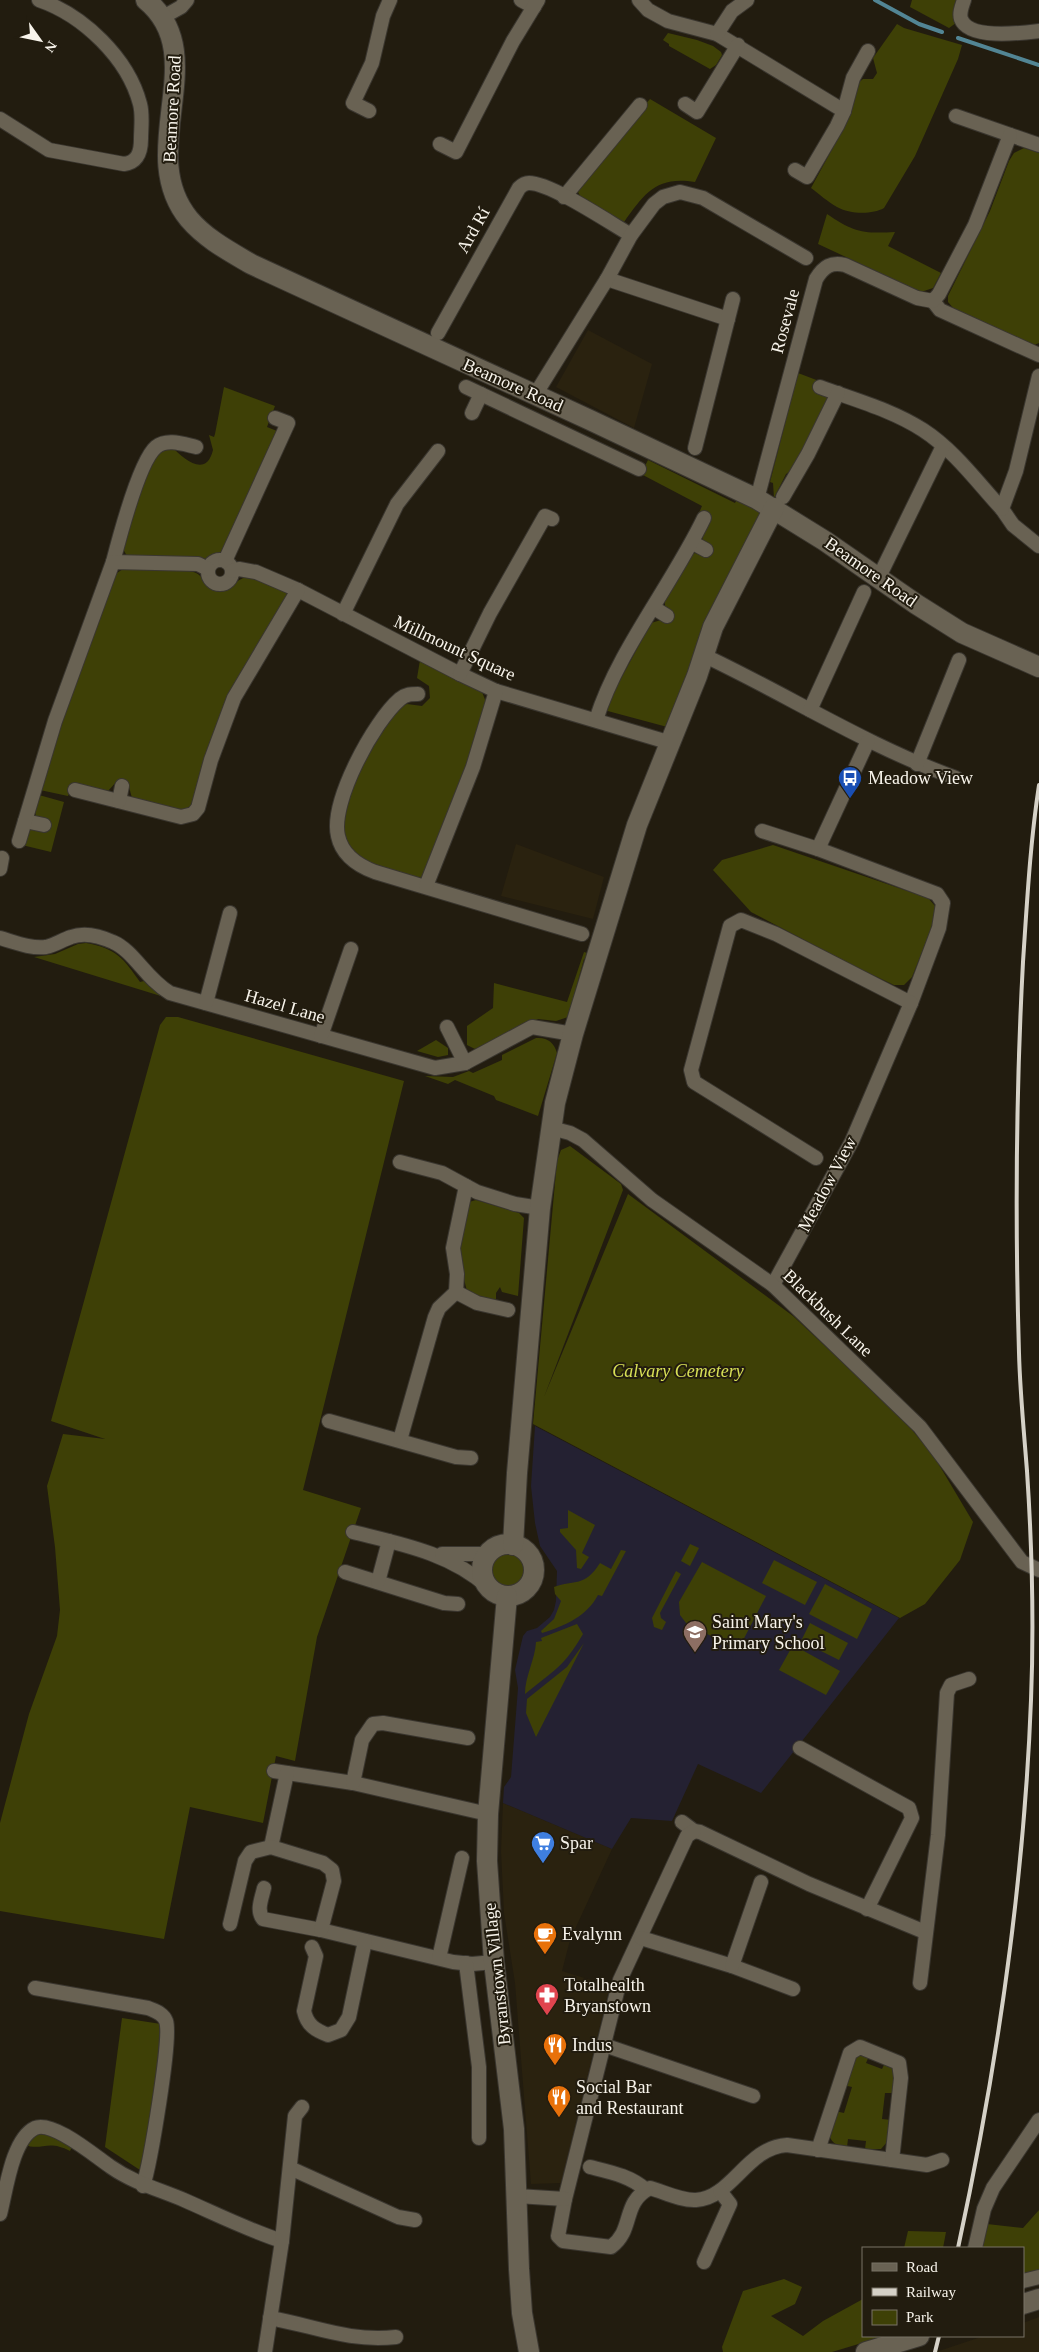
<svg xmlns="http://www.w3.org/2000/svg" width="1039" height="2352" font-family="'Times New Roman',serif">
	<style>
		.built { fill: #2a220f }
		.education { fill: #242132 }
		.green { fill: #3e4006 }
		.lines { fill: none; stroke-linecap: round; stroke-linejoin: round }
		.stream { stroke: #528594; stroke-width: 4 }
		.street-casing { stroke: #3a362f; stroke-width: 16 }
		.secondary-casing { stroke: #3a362f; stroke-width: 22 }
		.street { stroke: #696253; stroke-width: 14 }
		.secondary { stroke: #696253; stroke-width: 20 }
		.rail { stroke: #d5d1c7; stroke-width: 4 }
		.labels { text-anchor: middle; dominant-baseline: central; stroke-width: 4; stroke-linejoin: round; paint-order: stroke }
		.street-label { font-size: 18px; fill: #f8f4eb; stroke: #221c0f }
		.poi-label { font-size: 18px; fill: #f8f4eb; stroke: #221c0f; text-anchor: start }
		.park-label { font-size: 18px; font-style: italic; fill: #d8e056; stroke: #221c0f }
	</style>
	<rect width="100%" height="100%" fill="#221c0f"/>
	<g class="built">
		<path d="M588,330L652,364L634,428L556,387Z"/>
		<path d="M516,844L604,877L593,919L501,896Z"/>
		<path d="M503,1803L612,1849L570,1940L562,1971L610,1986L561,2183L531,2184L515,1983L504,1913L501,1851Z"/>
		<path d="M1039,2317V2352H936L984,2336H1023V2323Z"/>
	</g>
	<path class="education" d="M535,1426L899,1618L761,1793L698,1764L672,1821L631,1818L612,1849L503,1803L504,1787L511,1777L518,1688L515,1670L523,1636L527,1631L537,1628L550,1617L554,1610L556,1601L557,1571L540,1546L535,1523L531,1486Z"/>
	<g class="green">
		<path d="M912,0H957L956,23L949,28L910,7Z"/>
		<path d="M897,24L904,28L962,45L958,59L915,156L884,208C872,215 849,214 837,207C828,202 819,194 811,188L848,120L858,83L863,79H873L877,73L873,58Z"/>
		<path d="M668,33L697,40L713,46L721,52L722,55L716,65L710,69L669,46V44L663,40Z"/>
		<path d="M650,99L716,138L695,182C656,176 645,193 624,222L581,198L578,192C594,157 625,128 650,99Z"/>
		<path d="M1024,148L1039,153V343L1032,346L955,310L948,302V296L990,211L1009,161L1014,153Z"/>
		<path d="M827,214C853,232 863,234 895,232L888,246L941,273L933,288L921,292L818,244Z"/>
		<path d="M798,373L819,381L830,396L793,469L786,474L774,498L773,483L770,482Z"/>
		<path d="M224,387L275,406L267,427L277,431L221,553L208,559L127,556L123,549L151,460L155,454L172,447C183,458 206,479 213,450L209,435L214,437L215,434Z"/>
		<path d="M648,460L735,503L738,497L760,511L763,521L671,728L604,710L651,623L661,620L668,610L665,606V598L690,555L695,553L706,557L698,515L702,506L641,474Z"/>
		<path d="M123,569L190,571C205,574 204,587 221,590L245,577L256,579L286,592L288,597L258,647L192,807L181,812L132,798L129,787L117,781L108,791L73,785L68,796L40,790L61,715L114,575Z"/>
		<path d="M420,660L482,692L486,702L471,760L425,872L421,878H417C403,874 374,868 362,861C311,829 377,739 399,707L407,704L422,706L430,698L429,686L417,678Z"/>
		<path d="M39,795L64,802L51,852L22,845L36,817L35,810Z"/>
		<path d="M773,845L928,898L935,906L937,915L912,977L904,985H894L854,966L751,912L713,870L722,860Z"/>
		<path d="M597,921L599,922L589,957L584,959L568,1017L556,1021L538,1019L475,1049L467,1045V1026L493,1008L494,983L567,1002L584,952L587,953Z"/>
		<path d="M86,943C116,948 124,959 140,982L144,981L164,997L34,957L55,954L78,944Z"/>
		<path d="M166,1017H178L404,1081L303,1490L361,1508L317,1637L295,1761L276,1756L263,1823L190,1807L164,1939L0,1911V1823L29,1714L57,1636L60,1610L55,1547L47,1486L63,1434L105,1439L51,1421L160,1025Z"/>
		<path d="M536,1038C547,1037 554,1042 557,1053L538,1116L496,1100L494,1096L455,1080L448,1084L425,1076L453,1077L469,1071L473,1073L502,1060V1055Z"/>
		<path d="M436,1040L448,1048V1055L438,1057L417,1051Z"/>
		<path d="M570,1146L621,1184L623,1190L544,1397L628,1194L793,1316L904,1420L935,1458L973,1522L960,1560L925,1604L900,1618L533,1424L557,1161L561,1150Z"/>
		<path d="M476,1200L519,1213L524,1218L518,1296L502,1292L500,1287L496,1293V1301L471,1295L467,1291L458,1256L469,1202Z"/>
		<path d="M568,1510L595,1525L582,1553L589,1557L581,1569L577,1568L576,1550L560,1532V1529L568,1528Z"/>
		<path d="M690,1544L699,1548L690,1566L681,1561Z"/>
		<path d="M621,1550L626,1551L602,1596L598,1595C587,1616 565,1626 542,1633L541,1631L554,1619L561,1601L555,1594L554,1587C575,1579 584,1588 600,1563L611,1569Z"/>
		<circle cx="510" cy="1571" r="19"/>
		<path d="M774,1560L817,1582L805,1605L762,1583Z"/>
		<path d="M702,1562L766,1596L738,1650L686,1623L680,1615L679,1602Z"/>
		<path d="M676,1571L681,1574L660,1613L661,1618L666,1622L662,1630L654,1627L652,1618Z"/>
		<path d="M825,1584L872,1609L857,1639L809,1614Z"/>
		<path d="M810,1623L848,1643L839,1660L801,1641Z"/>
		<path d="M577,1624L583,1634C564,1667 553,1671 525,1694C525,1676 535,1660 536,1642L542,1641L541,1638Z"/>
		<path d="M584,1643L536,1737L526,1713L527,1699L567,1667Z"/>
		<path d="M793,1645L840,1671L826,1695L779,1670Z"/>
		<path d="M122,2018L161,2024L162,2038L143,2172L105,2147Z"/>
		<path d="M856,2054H870L866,2063L882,2069L886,2061L896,2070L894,2093H885L882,2119L891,2120L887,2142L881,2149H865L866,2141L848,2139L847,2147C838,2146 832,2144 829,2135L835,2111L844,2113L852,2087L843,2085Z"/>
		<path d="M47,2132L72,2147L70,2151C48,2139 42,2151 25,2145L36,2133Z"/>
		<path d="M1039,2210V2271L1023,2275V2248H982L987,2224L1023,2228Z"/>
		<path d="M908,2231L946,2232L943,2248H904Z"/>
		<path d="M784,2279L802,2287L795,2304L771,2316L803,2336L823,2321L863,2299V2336H885L832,2352H723L722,2347L743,2291Z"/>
	</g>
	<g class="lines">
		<g class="stream">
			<path d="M875,0L919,24L942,32"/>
			<path d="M958,38L1039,65"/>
		</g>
		<g class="street-casing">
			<g id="street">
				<path d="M521,0L534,7"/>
				<path d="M639,0L648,10L668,21L717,34L844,111"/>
				<path d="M964,0C962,6 959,13 961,19C969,40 1022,33 1039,31"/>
				<path d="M163,17L181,7L187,0"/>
				<path d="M717,34L732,11L747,0"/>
				<path d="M685,104L697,112L738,45"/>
				<path d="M369,111L353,103L372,63L383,16L390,0"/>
				<path d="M956,116L1039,145"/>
				<path d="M0,119L49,150L124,164C138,162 141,152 141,139C141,128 143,115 140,104C128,58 83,15 39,0"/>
				<path d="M440,144L456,152L513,41L538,0"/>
				<path d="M795,170L807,177L837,126L844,111L853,78L868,51"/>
				<path d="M564,197L640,105"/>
				<path d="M607,279L728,319"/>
				<path d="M933,301L940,310L1039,355"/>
				<path d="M438,333L519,188C522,185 525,183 529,183C551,183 610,223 631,235"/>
				<path d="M1039,376L1016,471L1002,509L1013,525L1039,546"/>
				<path d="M466,387L639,469"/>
				<path d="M820,387C855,400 892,410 923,430C954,450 978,483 1002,509"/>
				<path d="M535,395L607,279L631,235L654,204L663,197L680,192L703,198L806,258"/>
				<path d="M472,413L481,394"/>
				<path d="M695,448L733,299"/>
				<path d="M783,497L808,454L838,393"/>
				<path d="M757,499L816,279C824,266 831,262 845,265L917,298L933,301L939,294L975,225L1010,135"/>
				<path d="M693,543L706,550"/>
				<circle cx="220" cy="572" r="12"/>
				<path d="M225,561L288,423L275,418"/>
				<path d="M113,562C119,539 139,461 156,447C167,438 183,444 196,447"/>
				<path d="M232,571L239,569L256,572L298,590L460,674L496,691L671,743"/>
				<path d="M879,577L943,446"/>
				<path d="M654,608L667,616"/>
				<path d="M343,614L397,504L438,451"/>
				<path d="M703,655C788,695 867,746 956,778"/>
				<path d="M460,674L490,613L545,516L552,519"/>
				<path d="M418,694C411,694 406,694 400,699C374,721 330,802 338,836C342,855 359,866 375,872L582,934"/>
				<path d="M810,710L864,592"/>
				<path d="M596,720C618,650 672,585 704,518"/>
				<path d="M917,764L959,660"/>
				<path d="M75,790L181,817L193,814L198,808L211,760L234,698L298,590"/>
				<path d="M119,801L122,786"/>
				<path d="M25,821L44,825"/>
				<path d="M762,831L818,849L937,894L943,903L939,928L911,1003L852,1141L773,1285"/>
				<path d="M19,841L55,721L113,562L198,564L208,569"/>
				<path d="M818,849L868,741"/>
				<path d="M0,869L2,858"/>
				<path d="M426,886L473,767L496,691"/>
				<path d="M0,938C14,942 31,949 46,947C55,945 62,940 71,937C84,932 100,936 113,942C134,951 146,979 170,993L435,1068L465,1063L532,1027L573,1034"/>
				<path d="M206,1003L230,913"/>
				<path d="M447,1027L465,1063"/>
				<path d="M321,1036L351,949"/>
				<path d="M551,1128L570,1133L583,1140L652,1200L773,1285L920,1427L1022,1562L1039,1570"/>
				<path d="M816,1158L694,1082L691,1070L730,926L741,920L776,934L911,1003"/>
				<path d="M400,1162L442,1173L477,1192L515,1204L540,1208"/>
				<path d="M456,1292L477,1303L508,1310"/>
				<path d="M329,1421L456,1457L471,1458"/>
				<path d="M400,1440L435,1317L439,1308L456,1292L457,1274L453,1248L466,1186"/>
				<path d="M353,1532C401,1544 450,1553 488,1587"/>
				<path d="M442,1554H488"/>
				<path d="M345,1572L444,1603L458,1604"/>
				<path d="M378,1582L389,1541"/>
				<path d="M800,1748L909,1808L912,1818L867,1909"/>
				<path d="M274,1771L353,1783L488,1814"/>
				<path d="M353,1783L362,1740L373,1724L383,1723L468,1738"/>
				<path d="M682,1822L694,1831L700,1832L809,1884L925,1932"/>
				<path d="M694,1831L687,1836L620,1980L565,2199L558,2236L563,2241L611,2247C635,2229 621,2203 650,2188C664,2192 682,2201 696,2200C732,2198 747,2147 787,2145L927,2165L942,2160"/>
				<path d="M271,1847L287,1773"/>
				<path d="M264,1888C262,1898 256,1910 263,1919L321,1930L453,1962L472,1964L494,1962"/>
				<path d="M230,1924L245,1861L251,1852L271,1847L323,1863L332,1870L334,1881L321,1930"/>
				<path d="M641,1938L732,1966L793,1989"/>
				<path d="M312,1947L316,1956L304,2011C307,2025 315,2030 328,2035L341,2030L349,2017L365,1941"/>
				<path d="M439,1958L462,1858"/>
				<path d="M466,1963L479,2067V2138"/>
				<path d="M732,1966L761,1882"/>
				<path d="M920,1983L938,1835L947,1693L951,1685L969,1679"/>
				<path d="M35,1988L148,2008C155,2011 163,2013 166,2021C172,2037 150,2165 143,2186"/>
				<path d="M604,2045L753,2096"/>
				<path d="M818,2150L850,2053L860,2047L899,2063L901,2078L892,2160"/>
				<path d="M590,2167C610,2172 631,2176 646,2190"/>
				<path d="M290,2168L398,2217L415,2220"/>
				<path d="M517,2196L565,2199"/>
				<path d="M0,2214C6,2191 12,2139 35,2128C53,2120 96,2157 111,2167C134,2183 158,2189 184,2200C216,2214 248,2230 282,2241"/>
				<path d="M975,2248L984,2209L993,2188L1039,2120"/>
				<path d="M704,2262L730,2204L720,2191"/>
				<path d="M1023,2281L1039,2277"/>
				<path d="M270,2318C315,2326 348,2342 396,2337"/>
				<path d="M265,2352L282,2241L295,2116L302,2107"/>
			</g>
		</g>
		<g class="secondary-casing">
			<g id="secondary">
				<path d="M146,0C214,56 133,151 189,219C206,239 229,251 251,264L590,420L757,499L825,541L916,604L962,633L1039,667"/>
				<circle cx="508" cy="1570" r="26"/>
				<path d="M513,1545L517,1473L540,1208L555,1103L573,1034L637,825L697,676L713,627L774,508"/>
				<path d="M507,1596L488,1814L487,1861L494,1962L514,2129L519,2269L522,2313L529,2352"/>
				<path d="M1023,2304L1039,2299"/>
				<path d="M866,2352L919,2336"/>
			</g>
		</g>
		<use href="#street" class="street"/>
		<use href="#secondary" class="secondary"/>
		<g class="rail">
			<path d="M958,2248C997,2068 1024,1884 1031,1700C1034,1625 1032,1546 1027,1471C1024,1432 1020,1392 1019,1353C1015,1222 1016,1092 1023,962C1027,903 1030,844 1039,785"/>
			<path d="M935,2352L939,2336"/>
		</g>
	</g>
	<defs>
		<g id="bus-pin" transform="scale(1.25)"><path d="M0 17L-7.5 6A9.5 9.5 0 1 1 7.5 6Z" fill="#1a4fb4" stroke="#221c0f"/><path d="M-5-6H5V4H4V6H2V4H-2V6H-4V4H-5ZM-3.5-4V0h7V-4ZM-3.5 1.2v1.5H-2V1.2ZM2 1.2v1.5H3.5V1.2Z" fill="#fff"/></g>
		<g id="school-pin" transform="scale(1.25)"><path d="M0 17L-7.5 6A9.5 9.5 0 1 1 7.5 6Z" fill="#8d6e63" stroke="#221c0f"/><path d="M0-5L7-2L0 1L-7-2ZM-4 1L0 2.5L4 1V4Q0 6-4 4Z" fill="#fff"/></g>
		<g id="supermarket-pin" transform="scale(1.25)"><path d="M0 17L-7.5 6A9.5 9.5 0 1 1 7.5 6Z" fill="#3f7fe0" stroke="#221c0f"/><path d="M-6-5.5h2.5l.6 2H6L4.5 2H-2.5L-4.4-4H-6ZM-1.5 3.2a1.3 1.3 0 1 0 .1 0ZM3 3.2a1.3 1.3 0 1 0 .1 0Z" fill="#fff"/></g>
		<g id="cafe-pin" transform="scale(1.25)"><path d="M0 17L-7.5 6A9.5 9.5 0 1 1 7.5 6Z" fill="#e8710a" stroke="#221c0f"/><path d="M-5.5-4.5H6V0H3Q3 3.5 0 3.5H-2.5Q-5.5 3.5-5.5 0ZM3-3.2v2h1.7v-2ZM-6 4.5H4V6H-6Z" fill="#fff"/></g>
		<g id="pharmacy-pin" transform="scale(1.25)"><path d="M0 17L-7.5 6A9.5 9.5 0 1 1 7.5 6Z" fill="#e0444e" stroke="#221c0f"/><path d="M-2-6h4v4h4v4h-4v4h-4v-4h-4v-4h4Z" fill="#fff"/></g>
		<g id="restaurant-pin" transform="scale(1.25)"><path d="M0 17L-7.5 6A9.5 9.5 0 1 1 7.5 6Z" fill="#e8710a" stroke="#221c0f"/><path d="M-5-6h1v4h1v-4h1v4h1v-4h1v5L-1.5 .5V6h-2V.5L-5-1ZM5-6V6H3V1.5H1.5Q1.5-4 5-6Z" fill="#fff"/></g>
	</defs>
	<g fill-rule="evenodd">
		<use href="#bus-pin" x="850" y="778"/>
		<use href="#school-pin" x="695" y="1632"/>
		<use href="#supermarket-pin" x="543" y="1843"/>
		<use href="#cafe-pin" x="545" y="1934"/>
		<use href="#pharmacy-pin" x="547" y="1995"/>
		<use href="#restaurant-pin" x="555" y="2045"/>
		<use href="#restaurant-pin" x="559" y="2097"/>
	</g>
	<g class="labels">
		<g class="street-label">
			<text transform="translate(172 109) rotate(-87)">Beamore Road</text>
			<text transform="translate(473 230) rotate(-61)">Ard Rí</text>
			<text transform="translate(785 321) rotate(-75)">Rosevale</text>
			<text transform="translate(513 385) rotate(24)">Beamore Road</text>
			<text transform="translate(871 572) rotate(35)">Beamore Road</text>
			<text transform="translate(455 648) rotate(25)">Millmount Square</text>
			<text transform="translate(285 1006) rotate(16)">Hazel Lane</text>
			<text transform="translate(827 1184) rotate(-62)">Meadow View</text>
			<text transform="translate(828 1313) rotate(44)">Blackbush Lane</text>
			<text transform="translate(497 1974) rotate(-96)">Byranstown Village</text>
		</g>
		<g class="poi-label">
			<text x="868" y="778">Meadow View</text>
			<text x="712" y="1622">Saint Mary's<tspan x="712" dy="21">Primary School</tspan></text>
			<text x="560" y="1843">Spar</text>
			<text x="562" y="1934">Evalynn</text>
			<text x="564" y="1985">Totalhealth<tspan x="564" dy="21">Bryanstown</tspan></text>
			<text x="572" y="2045">Indus</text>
			<text x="576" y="2087">Social Bar<tspan x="576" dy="21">and Restaurant</tspan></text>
		</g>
		<g class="park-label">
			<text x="678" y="1371">Calvary Cemetery</text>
		</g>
	</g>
	<rect x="862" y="2247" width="162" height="90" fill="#221c0f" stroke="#787267"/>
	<rect x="872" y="2263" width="25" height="8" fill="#696253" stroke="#787267"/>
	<text x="906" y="2272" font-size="15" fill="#f8f4eb">Road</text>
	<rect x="872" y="2288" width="25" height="8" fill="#d5d1c7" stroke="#787267"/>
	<text x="906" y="2297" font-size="15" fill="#f8f4eb">Railway</text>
	<rect x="872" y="2310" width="25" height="15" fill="#3e4006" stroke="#787267"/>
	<text x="906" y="2322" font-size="15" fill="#f8f4eb">Park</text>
	<g transform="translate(40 40) rotate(123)" stroke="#221c0f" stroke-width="4" paint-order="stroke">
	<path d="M0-4L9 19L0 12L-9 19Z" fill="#f8f4eb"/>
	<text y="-8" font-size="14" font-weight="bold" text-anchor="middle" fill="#f8f4eb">N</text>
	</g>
</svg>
